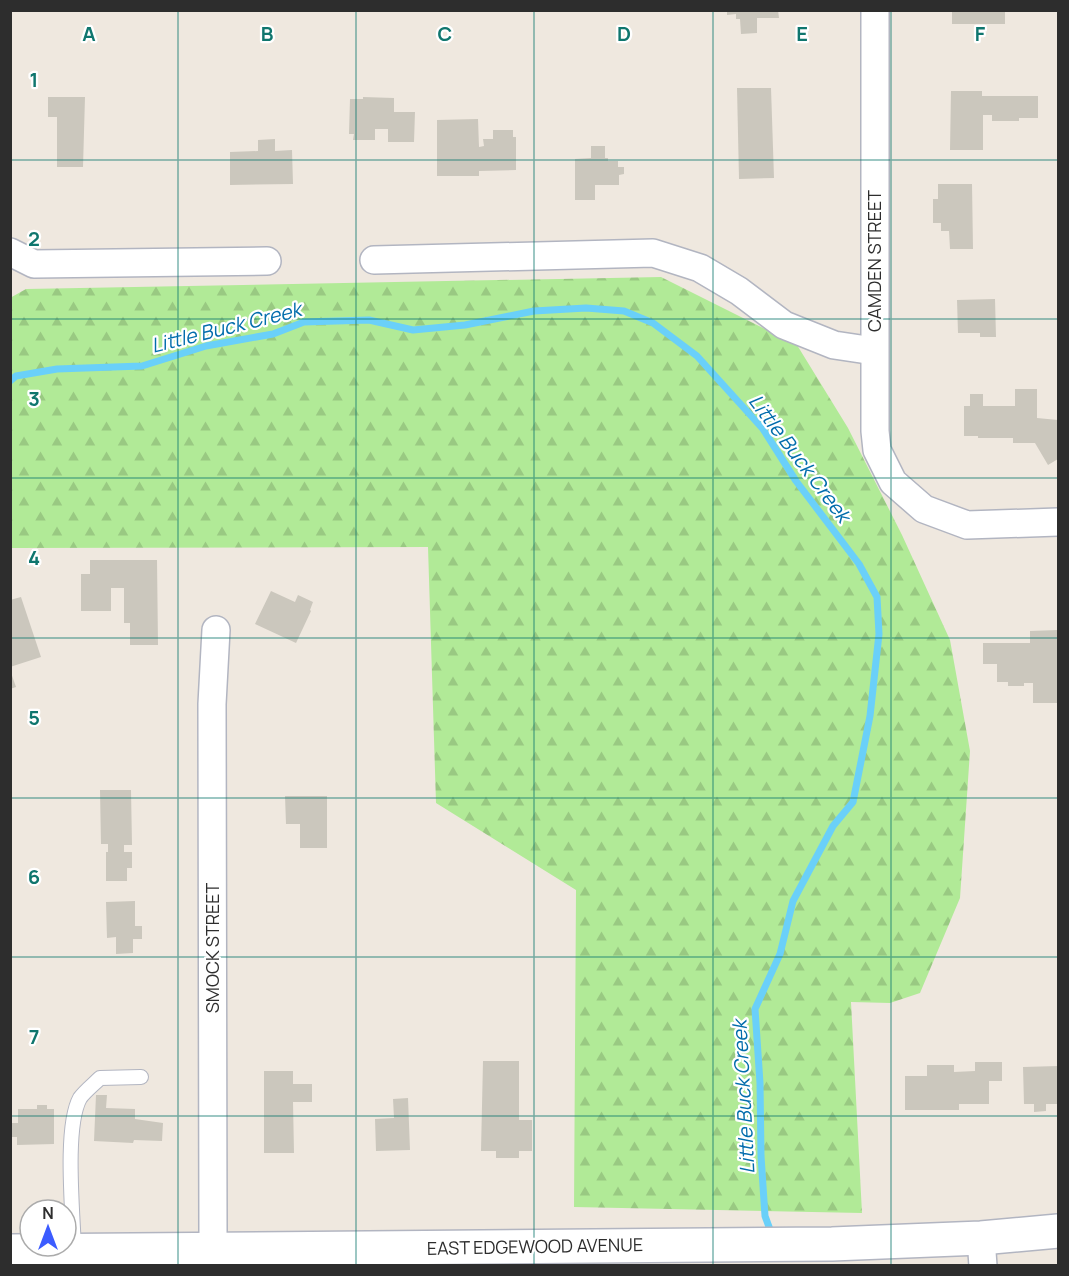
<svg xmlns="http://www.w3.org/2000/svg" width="1069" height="1276" font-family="Manrope,sans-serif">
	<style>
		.forest { fill: url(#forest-firs) }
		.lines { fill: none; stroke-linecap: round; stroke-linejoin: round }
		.stream { stroke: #6ad0f9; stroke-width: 7 }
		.building { fill: #cbc7bd }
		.lane-casing { stroke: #b2b5c1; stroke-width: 16 }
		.street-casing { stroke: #b2b5c1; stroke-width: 30 }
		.secondary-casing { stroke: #b2b5c1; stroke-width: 36 }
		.lane { stroke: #fff; stroke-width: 14 }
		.street { stroke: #fff; stroke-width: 27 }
		.secondary { stroke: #fff; stroke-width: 33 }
		.grid { fill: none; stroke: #0f766e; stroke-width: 1.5; stroke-opacity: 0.55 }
		.labels { text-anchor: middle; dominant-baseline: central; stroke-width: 4.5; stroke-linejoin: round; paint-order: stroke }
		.street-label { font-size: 18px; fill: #2d2d2d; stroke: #fff }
		.water-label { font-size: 20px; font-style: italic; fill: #026dac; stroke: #fff }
		.grid-label { font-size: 20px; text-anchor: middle; font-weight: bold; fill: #0f766e; stroke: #fff; stroke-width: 4.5; stroke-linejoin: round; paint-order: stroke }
	</style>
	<defs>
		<pattern id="forest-firs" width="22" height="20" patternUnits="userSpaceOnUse" patternTransform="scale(1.5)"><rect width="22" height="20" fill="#b1ea97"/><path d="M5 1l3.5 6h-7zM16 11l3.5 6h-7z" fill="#99c982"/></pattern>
	</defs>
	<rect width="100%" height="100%" fill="#efe8df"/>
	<path class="forest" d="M661,277L797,345L848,428L902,535L950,640L970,751L960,898L920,993L890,1003L851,1002L862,1213L574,1207L576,890L436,803L428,547L11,548L10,298L26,289Z"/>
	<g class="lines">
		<path class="stream" d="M10,381L16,376L57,369L142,366L206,346L273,334L304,322L369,320L413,330L465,325L534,311L586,308L624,311L653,323L697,356L763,429L796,481L859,564L877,597L879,634L870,716L853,802L833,826L793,901L780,954L755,1009L760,1083L761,1156L765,1216L772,1235"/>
	</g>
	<g class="building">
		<path d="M727,10H778L779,18H757V33L741,34L740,19H736V14L727,15Z"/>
		<rect x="952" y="10" width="53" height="14"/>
		<path d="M737,88H771L774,178L739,179Z"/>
		<path d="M951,91H982V96H1038V118H1019V121H992V115H983V150H950Z"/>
		<path d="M48,97H85L83,167H57V117H48Z"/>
		<path d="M363,97L394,98V112H415L414,142H388V129H375V140H353L354,134H349L350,99H363Z"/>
		<path d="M478,119L479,147L484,146L483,139H493V130H513V137H516V170L479,171V176H437V120Z"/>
		<path d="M275,139V151L292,150L293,184L230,185V152L258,151V140Z"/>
		<path d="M591,146H605V158H608V161H618V167H624V174L619,175V185H595V200H575V159L591,158Z"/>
		<path d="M938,184H972L973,249H950L949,231H941V223H933V199H938Z"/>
		<path d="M995,299L996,337H980V333H958L957,300Z"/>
		<path d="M1015,389H1037V418L1058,420V459L1048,465L1035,443H1013V438H978V436H964V406H970V394H983V406H1015Z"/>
		<path d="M90,560H157L158,645H130V623H124V588H111V611H81V574H90Z"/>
		<path d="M271,591L295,602L298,595L313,602L310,610L311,611L296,643L255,624Z"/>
		<path d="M21,597L41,657L10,667V600Z"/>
		<path d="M1058,630V703H1033V683H1024V686H1008V682H997V664H983V643H1030V631Z"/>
		<path d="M10,670L16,687L10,689Z"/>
		<path d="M100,790H131L132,845H124V852H132V868H127V881H106V852H108V844H101Z"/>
		<path d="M285,796H327V848H300V824H286Z"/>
		<path d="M135,901V926H142V939H133V953L116,954V937L107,938L106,902Z"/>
		<path d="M483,1061H519V1120H532V1151H519V1158H496V1151H481Z"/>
		<path d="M975,1062H1002V1081H989V1104H959V1110H905V1076H927V1065H954V1072L975,1071Z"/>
		<path d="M1058,1066L1057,1104H1046V1111L1034,1112V1104H1024L1023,1067Z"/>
		<path d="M264,1071H293V1084H312V1102H293L294,1153H264Z"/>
		<path d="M96,1095H107L106,1108L135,1109V1119L163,1123L162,1141L134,1140L133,1143L94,1141Z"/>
		<path d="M408,1098L410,1150L376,1151L375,1119L394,1118L393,1099Z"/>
		<path d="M37,1105H47V1109H54V1144L17,1145V1137H10V1123H18V1109H37Z"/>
	</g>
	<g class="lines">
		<g class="lane-casing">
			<path id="lane" d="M74,1250C73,1215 64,1127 80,1098C85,1091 94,1084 100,1078L141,1077"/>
		</g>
		<g class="street-casing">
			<g id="street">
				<path d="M875,10V431L877,450L893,482L924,509L967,525L1058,522"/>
				<path d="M10,252L34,264L267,261"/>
				<path d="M374,260L653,253L700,268L739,291L784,325L834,345L874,351"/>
				<path d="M216,630L212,704L213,1233L216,1266"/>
				<path d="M981,1238L983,1266"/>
			</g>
		</g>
		<g class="secondary-casing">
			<path id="secondary" d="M10,1251L832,1244L981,1238L1058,1231"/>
		</g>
		<use href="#lane" class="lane"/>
		<use href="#street" class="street"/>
		<use href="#secondary" class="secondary"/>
	</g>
	<path class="grid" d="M178,10V1266M356,10V1266M534,10V1266M713,10V1266M891,10V1266M10,160H1058M10,319H1058M10,478H1058M10,638H1058M10,798H1058M10,957H1058M10,1116H1058"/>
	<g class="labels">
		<g class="street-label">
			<text transform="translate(874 261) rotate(-90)">CAMDEN STREET</text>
			<text transform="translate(212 948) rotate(-90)">SMOCK STREET</text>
			<text transform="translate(535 1246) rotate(-1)">EAST EDGEWOOD AVENUE</text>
		</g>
		<g class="water-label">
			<text transform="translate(226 327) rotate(-14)">Little Buck Creek</text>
			<text transform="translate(800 458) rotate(53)">Little Buck Creek</text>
			<text transform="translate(743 1097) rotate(-93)">Little Buck Creek</text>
		</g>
	</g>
	<g class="grid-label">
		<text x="89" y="41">A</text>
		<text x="267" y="41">B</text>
		<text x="445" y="41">C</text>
		<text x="624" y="41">D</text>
		<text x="802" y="41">E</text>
		<text x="980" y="41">F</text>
		<text x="34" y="87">1</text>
		<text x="34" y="246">2</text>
		<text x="34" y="406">3</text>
		<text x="34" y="565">4</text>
		<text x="34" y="725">5</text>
		<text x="34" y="884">6</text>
		<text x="34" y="1044">7</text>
	</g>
	<rect width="1069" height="1276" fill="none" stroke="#2d2d2d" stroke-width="24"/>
	<g transform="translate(48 1228)"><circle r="28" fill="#ffffff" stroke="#ababab" stroke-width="1.5"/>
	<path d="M0-4.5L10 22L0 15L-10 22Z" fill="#3c5cff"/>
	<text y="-9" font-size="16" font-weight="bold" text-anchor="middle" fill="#2d2d2d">N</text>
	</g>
</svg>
